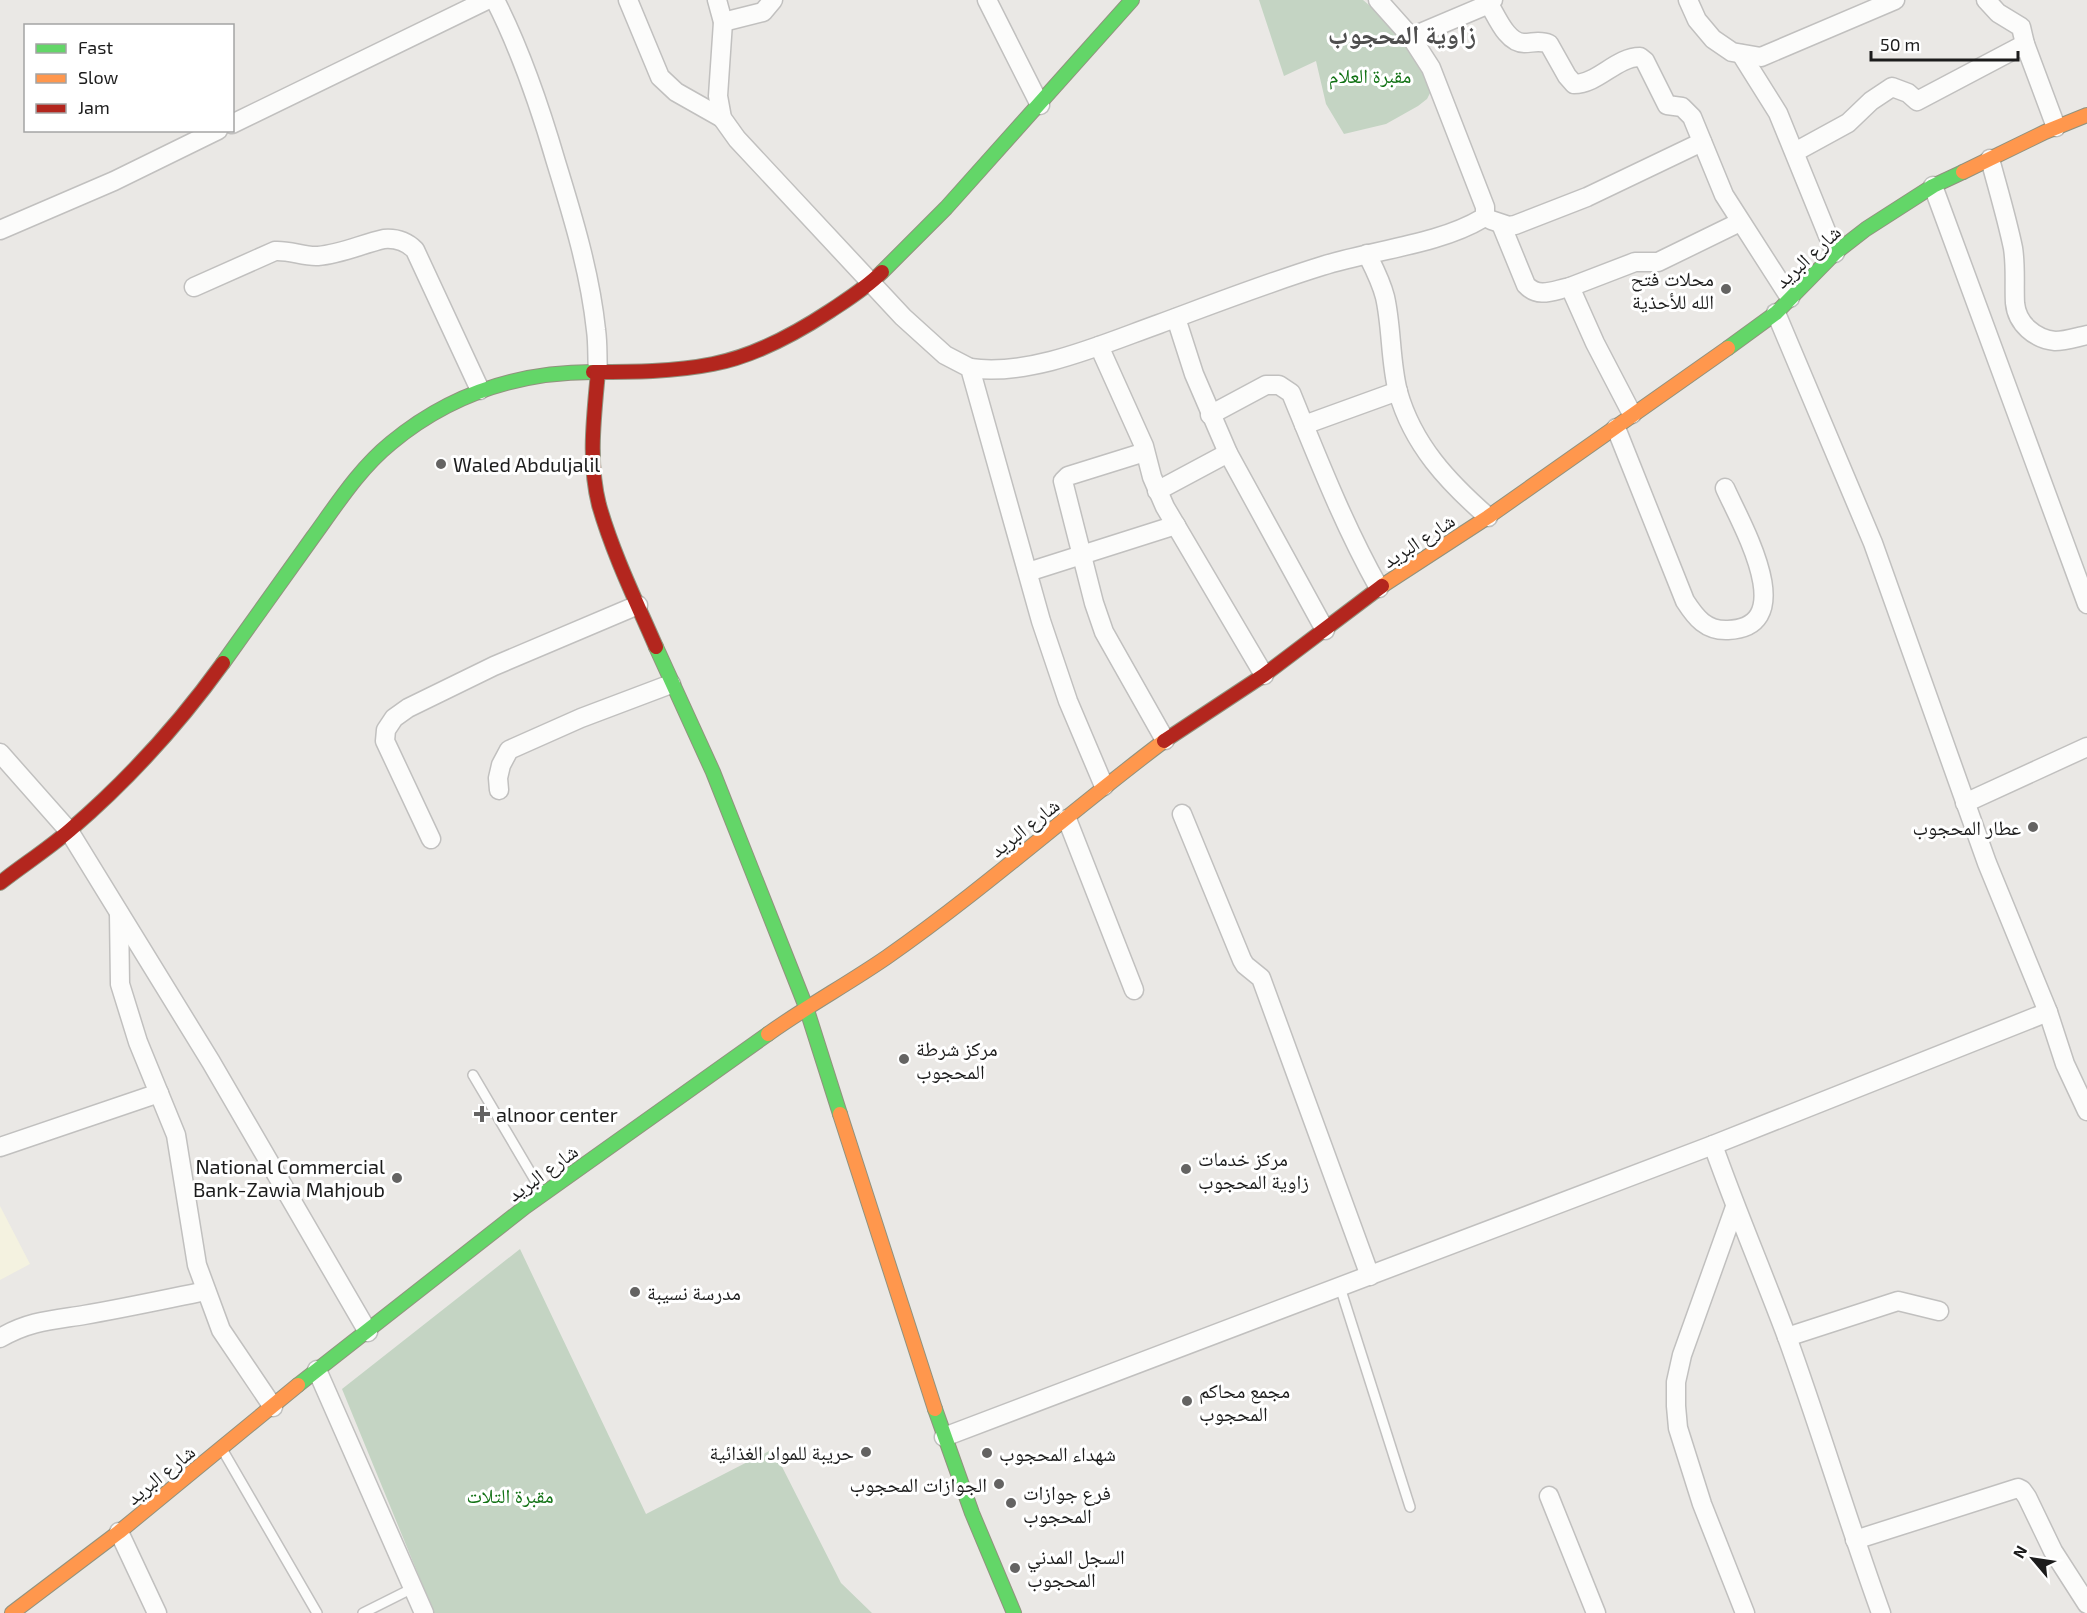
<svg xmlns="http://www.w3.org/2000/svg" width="2087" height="1613" font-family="'Exo 2','Noto Naskh Arabic',sans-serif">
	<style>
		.education { fill: #f4f2e0 }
		.cemetery { fill: #c4d4c3 }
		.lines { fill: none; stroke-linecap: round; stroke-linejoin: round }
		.lane-casing { stroke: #c1c0bf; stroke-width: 12 }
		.street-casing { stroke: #c1c0bf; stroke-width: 21 }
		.fast-casing { stroke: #91927e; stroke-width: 16 }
		.slow-casing { stroke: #91927e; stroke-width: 16 }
		.jam-casing { stroke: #91927e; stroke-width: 16 }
		.lane { stroke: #fcfcfb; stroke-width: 9 }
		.street { stroke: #fcfcfb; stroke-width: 18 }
		.fast { stroke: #63d668; stroke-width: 14 }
		.slow { stroke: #ff974d; stroke-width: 14 }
		.jam { stroke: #b3261e; stroke-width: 14 }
		.poi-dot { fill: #646362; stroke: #fff; stroke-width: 2 }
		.labels { text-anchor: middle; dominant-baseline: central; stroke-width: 6; stroke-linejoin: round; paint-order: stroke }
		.park-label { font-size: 20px; fill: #127215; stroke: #fff }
		.street-label { font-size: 20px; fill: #1c1c1c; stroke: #fff }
		.poi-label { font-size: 20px; fill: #1c1c1c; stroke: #fff; text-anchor: start }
		.district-label { font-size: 26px; font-weight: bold; fill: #4f4f4f; stroke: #fff }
	</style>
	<rect width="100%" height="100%" fill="#eae8e5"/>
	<path class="education" d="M0,1206L30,1264L0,1280Z"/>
	<g class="cemetery">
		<path d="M1259,0H1363L1402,33L1429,74L1432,89L1427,99L1418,106L1386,124L1344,134L1326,104L1316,61L1284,76Z"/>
		<path d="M520,1249L646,1514L773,1449L841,1583L872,1613H434L342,1389Z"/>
	</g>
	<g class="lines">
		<g class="lane-casing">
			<g id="lane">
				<path d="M473,1075L542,1192"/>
				<path d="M1340,1287L1410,1507"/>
				<path d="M222,1449L317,1613"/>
				<path d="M363,1613L413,1588"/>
			</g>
		</g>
		<g class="street-casing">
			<g id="street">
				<path d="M495,0C521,51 540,107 556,162C573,217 590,273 596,330C598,344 597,358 598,372"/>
				<path d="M628,0L660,77L676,92L722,118"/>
				<path d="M717,0L723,22L718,96L722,118L737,139L903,317L945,355L970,368L1041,621L1068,701L1104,786"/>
				<path d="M987,0L1040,105"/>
				<path d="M1688,0L1697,20L1713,39L1732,52L1761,57L1895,0"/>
				<path d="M1986,0L1998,13L2021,27L2025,44L2056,127"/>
				<path d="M1489,4C1497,17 1507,43 1524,43C1533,43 1540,40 1549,44L1567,76L1574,84C1598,84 1616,57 1640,57L1645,61L1667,105L1682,107L1692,117L1724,195L1790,298"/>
				<path d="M723,22L763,12L773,0"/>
				<path d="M1411,37L1489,4L1493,0"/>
				<path d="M1741,54L1778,113L1835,253"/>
				<path d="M232,124L487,0"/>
				<path d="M1795,152L1848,123L1871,101L1892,87L1908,93L1917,101L2025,44"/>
				<path d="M1990,159C1998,189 2007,219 2013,248C2016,267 2014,285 2015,303C2017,324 2035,339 2055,341C2066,341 2077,337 2087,335"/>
				<path d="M1933,186L2087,604"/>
				<path d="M1491,220L1509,226L1515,225L1587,197L1702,142"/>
				<path d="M1501,224L1526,285C1539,299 1554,290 1570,287L1595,343L1632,414"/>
				<path d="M0,230L114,181L218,130"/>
				<path d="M1367,254C1374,268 1381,281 1385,297C1392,328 1390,361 1398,392C1413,445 1448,482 1488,517"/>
				<path d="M194,287L275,251C290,250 304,257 318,256C341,254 362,244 384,239C396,238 406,241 415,250L480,390"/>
				<path d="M1570,287L1635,262H1658L1740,222"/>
				<path d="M1776,313L1873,543L1987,863L2048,1012L2065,1064L2087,1111"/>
				<path d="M1176,318L1194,374L1228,453L1325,630"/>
				<path d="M1099,346L1144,446L1152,477L1165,507L1264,675"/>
				<path d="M970,368C1030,377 1103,344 1159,324C1213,304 1267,283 1322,266C1372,250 1438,245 1483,218L1485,214V207L1431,68L1411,37L1378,0"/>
				<path d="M1210,415L1266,385H1279L1291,393C1318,459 1344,526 1379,588"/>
				<path d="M1304,425L1398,391"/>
				<path d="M1616,428L1685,601C1696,618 1706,631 1728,630C1802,627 1740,522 1725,488"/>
				<path d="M1145,452L1068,476L1063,481L1094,603L1104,632L1165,740"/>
				<path d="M1157,491L1228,453"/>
				<path d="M1028,572L1176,525"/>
				<path d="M0,753L69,831L211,1062L368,1332"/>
				<path d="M499,790L498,778L501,765L509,750L581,718L671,684"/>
				<path d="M1965,803L2087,747"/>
				<path d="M1182,814L1242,960L1245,965L1261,978L1370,1276"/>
				<path d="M1067,819L1134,990"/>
				<path d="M431,839L385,741L386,730L394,718L408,708L494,666L638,605"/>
				<path d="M119,913L120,984L138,1042L176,1135L197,1265L221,1330L273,1407"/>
				<path d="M1713,1145C1736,1210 1763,1273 1787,1337C1820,1428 1848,1522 1881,1613"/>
				<path d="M0,1147L159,1093"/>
				<path d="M1735,1207L1682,1355L1676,1382V1406L1678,1428L1702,1504L1745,1613"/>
				<path d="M1787,1337L1898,1301L1939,1311"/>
				<path d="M0,1338C29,1321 52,1320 84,1315C125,1308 166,1299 206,1291"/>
				<path d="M317,1370L424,1613"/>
				<path d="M944,1437L1713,1145L2048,1012"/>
				<path d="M1549,1496L1596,1613"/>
				<path d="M119,1532L157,1613"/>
				<path d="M1855,1540L2018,1488L2022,1490L2027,1497L2053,1551L2087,1604"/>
			</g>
		</g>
		<g class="fast-casing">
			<g id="fast">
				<path d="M882,272L946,208L1132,0"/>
				<path d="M1728,348L1776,313L1835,253L1866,229L1933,186L1963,172"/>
				<path d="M656,647L713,772L806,1007L840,1114"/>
				<path d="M223,663C253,621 283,579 313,537C337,504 359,469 391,443C450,394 517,372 593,372"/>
				<path d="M298,1385L525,1207L768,1034"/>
				<path d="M935,1409L972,1513L1014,1613"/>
			</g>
		</g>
		<g class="slow-casing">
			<g id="slow">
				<path d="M1963,172L2045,132L2087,115"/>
				<path d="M1382,586L1488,517L1728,348"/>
				<path d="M768,1034C807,1006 848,984 887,957C983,890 1071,811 1164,741"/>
				<path d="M840,1114L935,1409"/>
				<path d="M12,1613L119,1532L298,1385"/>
			</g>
		</g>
		<g class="jam-casing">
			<g id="jam">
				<path d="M593,372C632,372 673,372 713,364C755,356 795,334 830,311C848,299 866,288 882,272"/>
				<path d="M598,372C594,416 588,462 599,505C613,554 636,601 656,647"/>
				<path d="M1164,741L1264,675L1382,586"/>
				<path d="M0,883C23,865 48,849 70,830C127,781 179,724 223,663"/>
			</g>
		</g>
		<use href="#lane" class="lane"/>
		<use href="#street" class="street"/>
		<use href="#fast" class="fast"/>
		<use href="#slow" class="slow"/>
		<use href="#jam" class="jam"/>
	</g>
	<g class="poi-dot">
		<circle cx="1726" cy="289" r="6"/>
		<circle cx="441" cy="464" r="6"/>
		<circle cx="2033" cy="827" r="6"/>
		<circle cx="904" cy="1059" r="6"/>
		<path d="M479 1105h6v6h6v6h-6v6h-6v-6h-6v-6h6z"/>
		<circle cx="1186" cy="1169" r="6"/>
		<circle cx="397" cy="1178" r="6"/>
		<circle cx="635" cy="1292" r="6"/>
		<circle cx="1187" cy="1401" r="6"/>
		<circle cx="866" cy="1452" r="6"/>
		<circle cx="987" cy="1453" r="6"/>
		<circle cx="999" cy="1484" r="6"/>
		<circle cx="1011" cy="1503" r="6"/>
		<circle cx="1015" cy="1568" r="6"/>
	</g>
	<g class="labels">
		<g class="park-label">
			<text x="1370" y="75">مقبرة العلام</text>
			<text x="510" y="1495">مقبرة التلات</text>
		</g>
		<g class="street-label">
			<text transform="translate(1807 256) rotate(-43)">شارع البريد</text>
			<text transform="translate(1418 540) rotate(-33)">شارع البريد</text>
			<text transform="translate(1024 827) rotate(-38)">شارع البريد</text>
			<text transform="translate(542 1172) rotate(-36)">شارع البريد</text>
			<text transform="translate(160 1474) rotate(-39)">شارع البريد</text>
		</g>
		<g class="poi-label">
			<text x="1714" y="278" text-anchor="end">محلات فتح<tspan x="1714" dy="23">الله للأحذية</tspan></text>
			<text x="453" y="464">Waled Abduljalil</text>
			<text x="2021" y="827" text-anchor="end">عطار المحجوب</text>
			<text x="916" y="1048">مركز شرطة<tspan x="916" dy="23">المحجوب</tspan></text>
			<text x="496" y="1114">alnoor center</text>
			<text x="1198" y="1158">مركز خدمات<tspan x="1198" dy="23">زاوية المحجوب</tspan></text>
			<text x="385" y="1166" text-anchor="end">National Commercial<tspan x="385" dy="23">Bank-Zawia Mahjoub</tspan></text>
			<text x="647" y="1292">مدرسة نسيبة</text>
			<text x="1199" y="1390">مجمع محاكم<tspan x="1199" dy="23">المحجوب</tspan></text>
			<text x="854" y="1452" text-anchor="end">حريبة للمواد الغذائية</text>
			<text x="999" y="1453">شهداء المحجوب</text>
			<text x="987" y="1484" text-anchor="end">الجوازات المحجوب</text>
			<text x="1023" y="1492">فرع جوازات<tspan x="1023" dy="23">المحجوب</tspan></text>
			<text x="1027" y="1556">السجل المدني<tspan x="1027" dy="23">المحجوب</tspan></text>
		</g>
		<g class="district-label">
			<text x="1402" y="33">زاوية المحجوب</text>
		</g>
	</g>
	<rect x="24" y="24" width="210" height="108" fill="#ffffff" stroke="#a4a4a4" stroke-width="1.5"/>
	<rect x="36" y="44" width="30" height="9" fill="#63d668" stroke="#a4a4a4" stroke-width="1.5"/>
	<text x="78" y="54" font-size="18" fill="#1c1c1c">Fast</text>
	<rect x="36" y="74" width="30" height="9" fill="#ff974d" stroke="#a4a4a4" stroke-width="1.5"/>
	<text x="78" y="84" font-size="18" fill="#1c1c1c">Slow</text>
	<rect x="36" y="104" width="30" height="9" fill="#b3261e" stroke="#a4a4a4" stroke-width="1.5"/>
	<text x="78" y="114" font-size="18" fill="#1c1c1c">Jam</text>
	<g transform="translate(2033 1559) rotate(299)" stroke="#ffffff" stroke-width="4.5" paint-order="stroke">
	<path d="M0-4.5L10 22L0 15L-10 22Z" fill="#1c1c1c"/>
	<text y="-9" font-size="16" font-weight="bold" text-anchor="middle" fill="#1c1c1c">N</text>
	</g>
	<path d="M1871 51v9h147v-9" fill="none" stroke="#1c1c1c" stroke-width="3"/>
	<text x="1880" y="51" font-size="18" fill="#1c1c1c" stroke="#ffffff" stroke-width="4.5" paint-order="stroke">50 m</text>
</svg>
